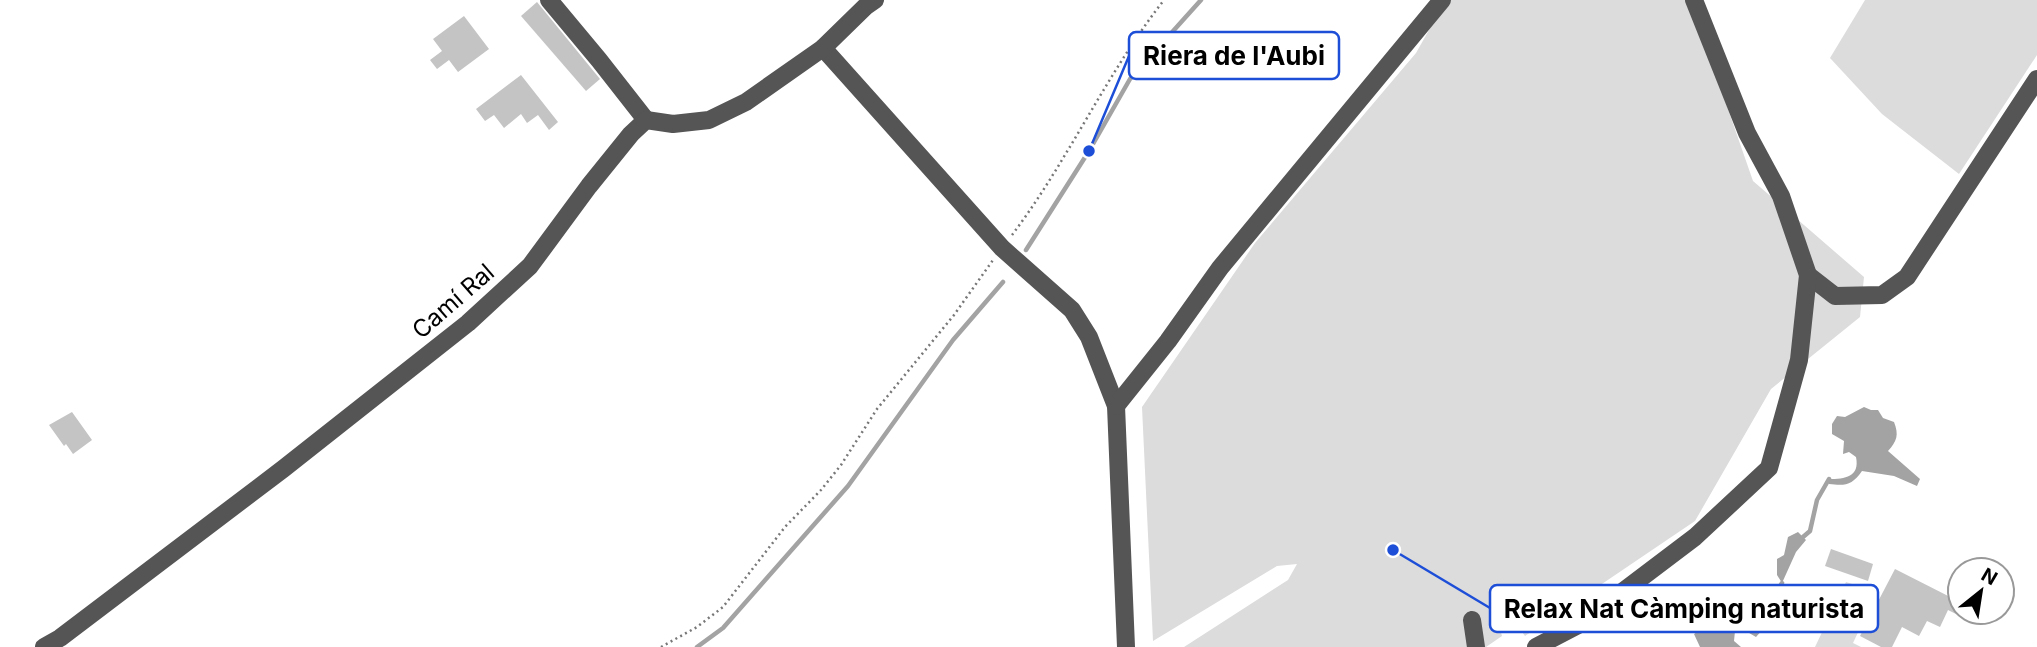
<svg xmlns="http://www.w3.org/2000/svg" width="2037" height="647" font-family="Inter,sans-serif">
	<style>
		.green { fill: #dcdcdc }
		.water { fill: #a3a3a3 }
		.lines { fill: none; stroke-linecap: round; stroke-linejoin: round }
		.stream { stroke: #a3a3a3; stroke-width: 4.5 }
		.building { fill: #c4c4c4 }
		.path { stroke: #777; stroke-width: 2.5; stroke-dasharray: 2 3.5; stroke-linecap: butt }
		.minor { stroke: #555; stroke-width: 18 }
		.labels { text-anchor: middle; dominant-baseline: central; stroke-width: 5; stroke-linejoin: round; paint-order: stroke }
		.street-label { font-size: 24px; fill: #000; stroke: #fff }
		.leader { fill: none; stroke: #1d4ed8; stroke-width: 2.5 }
		.callout-dot { fill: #1d4ed8; stroke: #fff; stroke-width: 2.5 }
		.callout { fill: #fff; stroke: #1d4ed8; stroke-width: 2.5 }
		.callout-label { font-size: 26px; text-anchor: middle; font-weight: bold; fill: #000 }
	</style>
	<rect width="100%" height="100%" fill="#fff"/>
	<g class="green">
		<path d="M1446,0H1690L1753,181L1864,277L1860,317L1771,389L1695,521L1525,636L1489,587L1502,636L1486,647H1184L1288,580L1297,564L1277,566L1153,641L1142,407L1255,243L1416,53Z"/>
		<path d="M1865,0H2037V55L1959,174L1882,114L1830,58Z"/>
		<path d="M1846,582L1877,592L1853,643L1861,647H1815Z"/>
	</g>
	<g class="water">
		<path d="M1864,407L1871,410H1878L1883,418L1894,422C1899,435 1897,441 1888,451L1920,479L1917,486L1894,476L1862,471C1852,485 1846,486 1829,484V479C1845,479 1860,477 1856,457L1849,452L1843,454L1844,441L1832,434V424L1837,416L1845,417Z"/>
		<path d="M1798,532L1806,540L1796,552L1782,583L1777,575V559L1784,555L1788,537Z"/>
		<path d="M1740,595H1749L1760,611L1763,629L1756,637L1744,630L1735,631L1734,641L1741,647H1700L1694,634L1711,623L1720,611Z"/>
	</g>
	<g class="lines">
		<g class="stream">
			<path d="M1026,250L1089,151L1130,79L1201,0"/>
			<path d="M1803,537L1810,531L1817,500L1829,479"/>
			<path d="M1761,614L1782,583"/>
			<path d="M697,647L723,628L848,486L953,340L1003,282"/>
		</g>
	</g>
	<g class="building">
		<path d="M537,2L600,79L586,91L521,16Z"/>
		<path d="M464,16L489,49L458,72L449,60L437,69L430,60L442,51L433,39Z"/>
		<path d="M521,75L558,122L549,130L538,115L527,123L521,114L504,128L494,115L485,121L476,109Z"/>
		<path d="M72,412L92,440L73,454L66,444L64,446L49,425Z"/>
		<path d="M1831,549L1873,564L1868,581L1825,566Z"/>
		<path d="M1895,569L1960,602V616L1948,610L1940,627L1927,621L1919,636L1902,627L1892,647H1881L1860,636Z"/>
	</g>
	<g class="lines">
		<g class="path">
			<path d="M1012,235C1068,161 1106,74 1164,0"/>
			<path d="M661,647L697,627L723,607L785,527L821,490L841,465L877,409L954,315L993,260"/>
		</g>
		<g class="minor">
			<path d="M549,0L599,60L646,120"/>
			<path d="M823,48L1002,248L1072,310L1089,337L1116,406L1126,647"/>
			<path d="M1808,275L1835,296L1882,295L1907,277L2037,79"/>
			<path d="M1116,406L1168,341L1220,268L1442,0"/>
			<path d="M1472,620L1476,647"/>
			<path d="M44,647L60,638L283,469L468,323L530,266L589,186L631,134L646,120L673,124L709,120L746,102L823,48L865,7L875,0"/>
			<path d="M1536,647L1580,624L1695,537L1769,468L1799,360L1808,275L1781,196L1747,133L1694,0"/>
		</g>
	</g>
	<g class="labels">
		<g class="street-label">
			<text transform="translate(453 301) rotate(-41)">Camí Ral</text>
		</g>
	</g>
	<path class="leader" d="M1089 151L1129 56M1393 550L1490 608"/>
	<g class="callout-dot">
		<circle cx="1089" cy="151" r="7"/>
		<circle cx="1393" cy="550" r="7"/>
	</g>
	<g class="callout">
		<rect x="1129" y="32" width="210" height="47" rx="7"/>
		<rect x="1490" y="585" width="388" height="47" rx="7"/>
	</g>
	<g class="callout-label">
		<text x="1234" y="65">Riera de l'Aubi</text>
		<text x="1684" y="618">Relax Nat Càmping naturista</text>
	</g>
	<g transform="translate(1981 591) rotate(30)"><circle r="33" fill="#ffffff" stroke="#999999" stroke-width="2"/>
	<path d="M0-5L12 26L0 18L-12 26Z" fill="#000000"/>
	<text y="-10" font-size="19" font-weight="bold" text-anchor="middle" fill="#000000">N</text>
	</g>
</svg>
